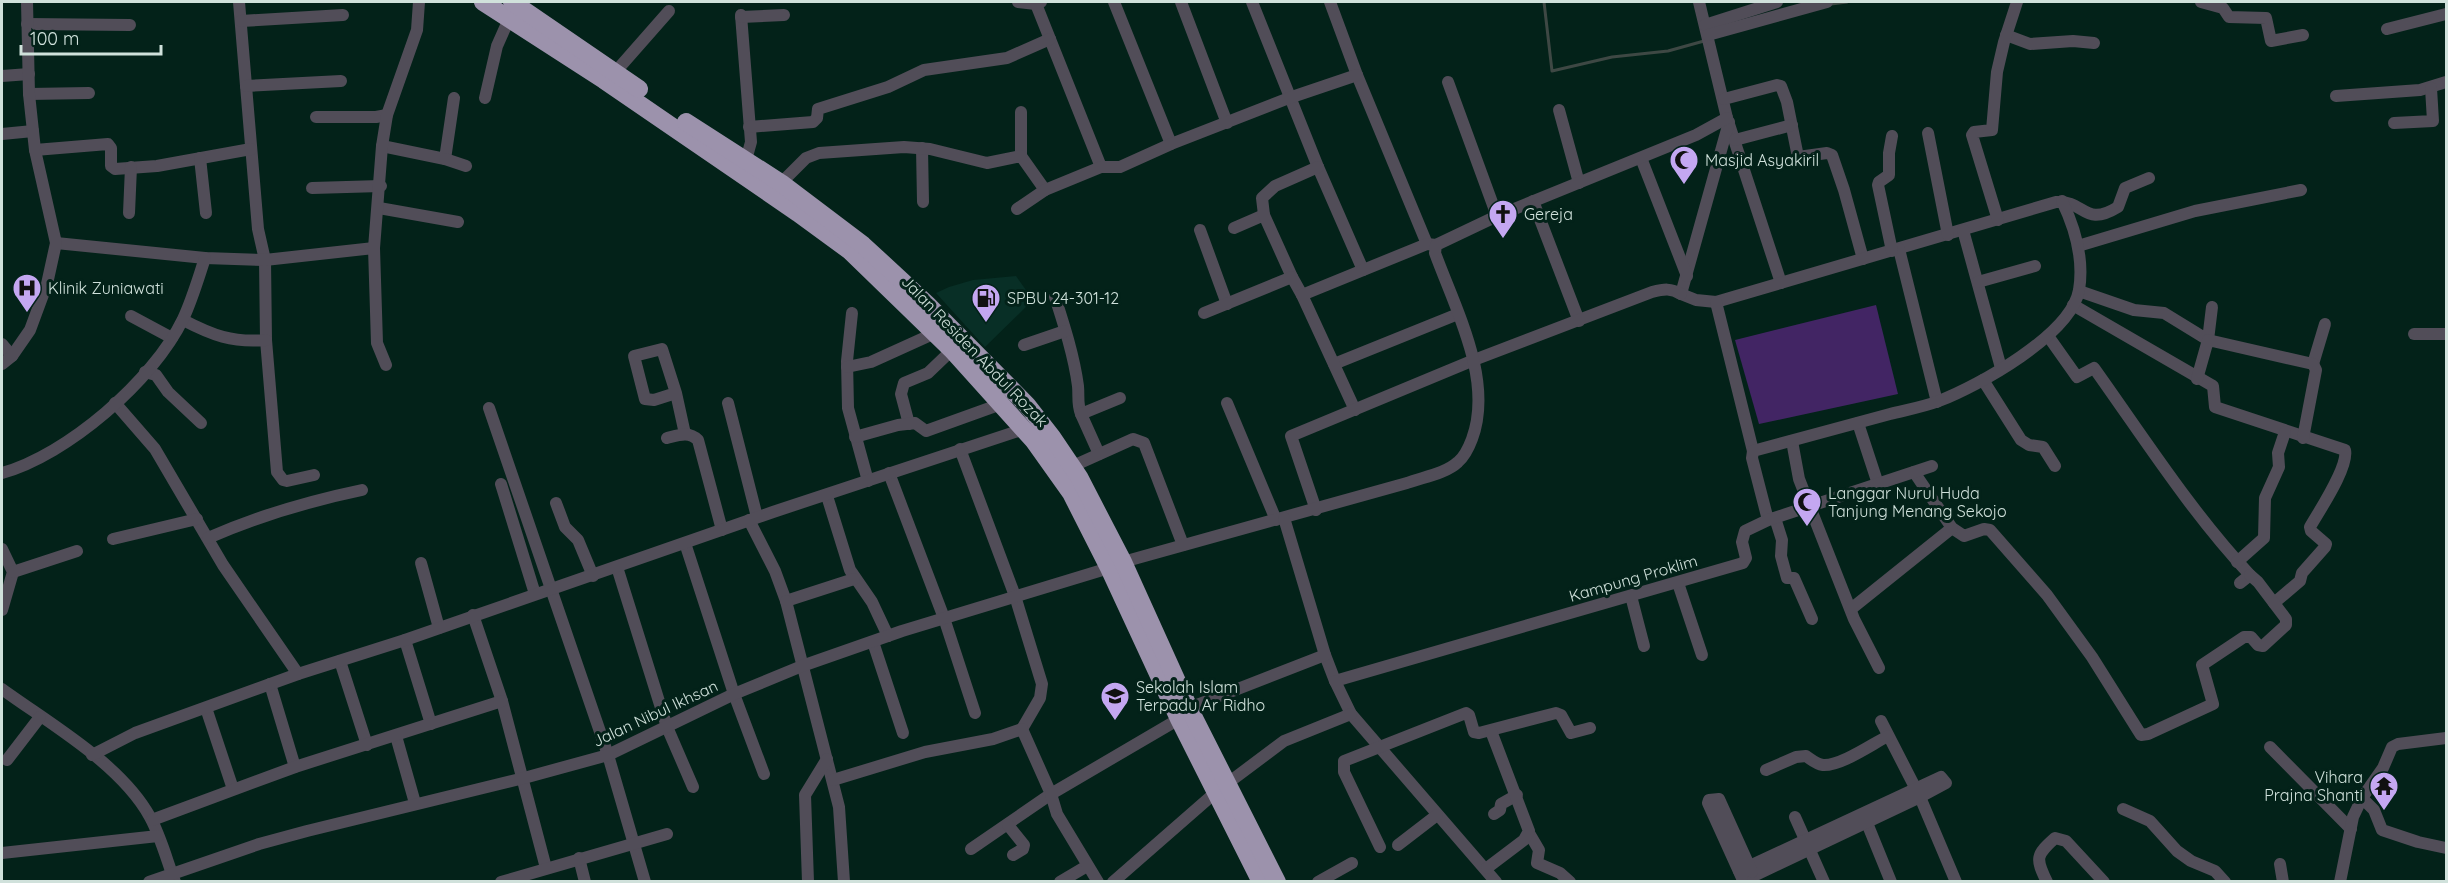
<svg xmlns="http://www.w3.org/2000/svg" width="2448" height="883" font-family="Quicksand,sans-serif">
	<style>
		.built { fill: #082f26 }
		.pitch { fill: #422564 }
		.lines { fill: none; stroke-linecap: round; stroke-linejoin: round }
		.stream { stroke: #3e4844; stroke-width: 3 }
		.minor { stroke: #514d58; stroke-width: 12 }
		.highway { stroke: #9c92ac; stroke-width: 18 }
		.labels { text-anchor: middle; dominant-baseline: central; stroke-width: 6; stroke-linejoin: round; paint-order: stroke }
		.poi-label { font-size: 16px; fill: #d0e1db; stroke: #032219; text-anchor: start }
		.street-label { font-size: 16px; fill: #d0e1db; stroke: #032219 }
	</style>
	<rect width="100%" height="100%" fill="#032219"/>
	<path class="built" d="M1016,276L1033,300L985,347L936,293L949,287L973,280Z"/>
	<path class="pitch" d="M1876,305L1898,394L1759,424L1735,340Z"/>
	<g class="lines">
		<g class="stream">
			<path d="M1544,2L1552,71L1612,57L1668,51L1704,41"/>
			<path d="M1831,4L1847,2"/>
		</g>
		<g class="minor">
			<path d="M239,2L258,229L265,260L266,340L277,472L283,480L287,481L314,475"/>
			<path d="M1018,2L1036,4L1041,2"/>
			<path d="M1114,2L1171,144"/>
			<path d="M1181,2L1227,123"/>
			<path d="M1252,2L1318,167L1363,270"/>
			<path d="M1330,2L1357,75L1427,244"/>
			<path d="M1699,2L1727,118L1781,283"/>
			<path d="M2201,2L2223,8L2229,17L2266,18L2271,41L2303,35"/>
			<path d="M1036,4L1101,167"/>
			<path d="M741,15L751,142L746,160"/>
			<path d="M741,17L784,15"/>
			<path d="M241,21L343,15"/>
			<path d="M27,24L130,25"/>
			<path d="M1705,25L1777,2"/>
			<path d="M2387,29L2446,14"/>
			<path d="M1708,35L1827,2"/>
			<path d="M2006,35L2030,44L2073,41L2094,43"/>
			<path d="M2,76L29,74"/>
			<path d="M609,77L618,69L669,11"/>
			<path d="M1448,82L1497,216"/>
			<path d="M246,86L341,81"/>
			<path d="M29,94L89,93"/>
			<path d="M2336,96L2420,90L2446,82"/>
			<path d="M485,98L497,46L509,19"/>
			<path d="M1724,99L1777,85L1781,86L1787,102L1798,157L1827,153L1832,155L1844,190L1863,259"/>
			<path d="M1559,110L1579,183"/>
			<path d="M1021,112V156"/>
			<path d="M316,117H376L387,115"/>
			<path d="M1729,122L1681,294L1696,300L1716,302L2056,202C2085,200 2084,228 2118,207L2125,188L2149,178"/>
			<path d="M2394,123L2433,121L2431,88"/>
			<path d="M749,127L813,122L817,118L818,109L888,87L924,70L1007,58L1050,39"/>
			<path d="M1928,133L1948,235"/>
			<path d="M2,134L33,131"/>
			<path d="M1735,140L1792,125"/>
			<path d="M382,146L445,159L454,98"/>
			<path d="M922,148L923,202"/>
			<path d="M35,150L108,144L111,148V166L115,169L157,166L251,149"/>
			<path d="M200,158L206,213"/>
			<path d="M1641,158L1687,276"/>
			<path d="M445,159L466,166"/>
			<path d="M781,183L806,158L819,153L904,147L930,149L987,163L1021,156L1045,190"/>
			<path d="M312,188L381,186"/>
			<path d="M1533,201L1579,321"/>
			<path d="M379,208L458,222"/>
			<path d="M1017,209L1045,190L1101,167H1120L1171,144L1289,98L1357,75"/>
			<path d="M129,213L131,167"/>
			<path d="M1998,220L1972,135L1974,132L1992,130L1997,72L2004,42L2017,2"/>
			<path d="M1234,228L1264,215"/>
			<path d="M1200,230L1227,304"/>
			<path d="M1963,230L2001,368"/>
			<path d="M56,243L205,258L265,260L374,248"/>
			<path d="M2078,246L2195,211L2301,190"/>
			<path d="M1899,249L1937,402"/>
			<path d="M1892,251L1878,185L1879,182L1889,175V153L1892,136"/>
			<path d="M1292,277L1264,215L1262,198L1275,186L1318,167"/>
			<path d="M1978,282L2035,266"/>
			<path d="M2079,291L2134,310L2164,313L2208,340L2212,307"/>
			<path d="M1055,297C1064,325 1074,356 1078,386C1079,396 1077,404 1081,414"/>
			<path d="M1716,302L1753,451"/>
			<path d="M2073,305L2213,386L2215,407L2345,450C2349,467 2319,511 2310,527L2311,531L2326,544L2325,547L2302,573L2300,581L2274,603"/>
			<path d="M852,313L847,361L848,408L868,481"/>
			<path d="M1204,313L1292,277L1302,295"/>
			<path d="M131,316L172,338"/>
			<path d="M183,320C212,335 232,343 266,340"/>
			<path d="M2414,334H2446"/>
			<path d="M2048,336L2077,377L2094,368C2144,438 2191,512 2250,575L2240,583"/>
			<path d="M2,344L12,356"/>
			<path d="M1024,345L1065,331"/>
			<path d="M2,364L12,356L30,330L47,284L56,243L35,150L29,94L27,2"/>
			<path d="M1334,364L1458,314"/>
			<path d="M2313,364L2325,324"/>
			<path d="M386,365L377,343L374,248L382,146L387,115L417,30L419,2"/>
			<path d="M847,367L871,362L935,333"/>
			<path d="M145,372L156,375L168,392L201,423"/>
			<path d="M2197,379L2208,340L2313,364L2316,370L2303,438"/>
			<path d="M1983,380L2021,440L2029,445L2043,447L2055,466"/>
			<path d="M676,393L662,349L634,356L645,399L654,400L676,393L685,434"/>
			<path d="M115,403L155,449L223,565L298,674"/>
			<path d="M728,403L757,517"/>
			<path d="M1227,403L1276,520"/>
			<path d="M489,408L608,755L645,882"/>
			<path d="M1355,410L1302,295L1427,244L1436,245"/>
			<path d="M1858,423L1878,484"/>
			<path d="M909,424L901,394L904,383L928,373L952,350"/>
			<path d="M855,437L898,425L915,423L926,431L1001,404"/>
			<path d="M667,438C679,435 689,431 698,440L722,530"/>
			<path d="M1792,441L1799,479L1854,619L1879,668"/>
			<path d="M960,449L1015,596L1042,684L1040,698L1022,729"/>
			<path d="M1099,454L1081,414L1120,398"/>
			<path d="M1073,466L1133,439L1144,443L1183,545"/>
			<path d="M1914,472L1952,528L1964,536L1984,529L1990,530L2047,595L2092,657L2141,735L2148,734L2213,704L2202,665L2244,637H2251L2258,645L2263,646L2286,625V619L2258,582L2250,575"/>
			<path d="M2,473C67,455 153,381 183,319C192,300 198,279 205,258"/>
			<path d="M889,473L944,618L975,713"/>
			<path d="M501,484L535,594"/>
			<path d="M827,496L850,570L872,602L888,636"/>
			<path d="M556,503L565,527L578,540L593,576"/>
			<path d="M1316,510L1291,436L1474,360L1652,292C1664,289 1671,288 1681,294"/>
			<path d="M1775,518L1782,540L1781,556L1787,578H1794L1812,619"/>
			<path d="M749,520L775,571L786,601L854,579"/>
			<path d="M1768,520L1752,458L1753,451C1799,439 1844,426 1890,414C1906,410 1923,407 1939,401C1978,386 2071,335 2079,290C2084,260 2075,228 2062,201"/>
			<path d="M208,538C258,516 309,501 362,490"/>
			<path d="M113,539L197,519"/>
			<path d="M685,543L734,694L764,774"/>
			<path d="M2,549L13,572L2,610"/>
			<path d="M1123,562L1407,483C1423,477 1445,474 1458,462C1464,457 1469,447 1472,439C1494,380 1455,308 1435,253L1436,245L1497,216L1696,135L1727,118"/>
			<path d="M2237,562L2264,538L2265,498L2279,467L2278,453L2285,432"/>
			<path d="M421,563L439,628"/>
			<path d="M617,567L667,727L693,787"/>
			<path d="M13,572L77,551"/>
			<path d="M1678,583L1702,655"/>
			<path d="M1631,596L1644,646"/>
			<path d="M786,601L839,807L844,882"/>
			<path d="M1851,609L1952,528"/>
			<path d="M473,615L502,701L546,868"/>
			<path d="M405,640L431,724"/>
			<path d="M873,642L903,733"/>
			<path d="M1325,655L1335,681L1743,563L1746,558L1742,542L1745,531L1768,520L1932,466"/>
			<path d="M340,661L367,745"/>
			<path d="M1335,681L1351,714L1496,882"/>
			<path d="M270,684L295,767"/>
			<path d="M2,689C50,724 121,764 150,817C161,837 167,861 175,882"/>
			<path d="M206,708L233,789"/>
			<path d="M1189,708L1325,655L1284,518"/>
			<path d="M1881,721L1920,797L1956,882"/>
			<path d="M396,736L415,803"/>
			<path d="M2270,747L2351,829"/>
			<path d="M92,755L135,733L298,674L405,640L773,512L1024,429"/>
			<path d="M7,760L40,717"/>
			<path d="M1766,770L1796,757L1806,756C1812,760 1816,764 1823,765C1841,766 1872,744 1888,736"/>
			<path d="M833,780L925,752L993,739L1022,729L1051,794L971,849"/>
			<path d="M1228,783L1284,741L1351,714"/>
			<path d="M2362,798L2374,810L2382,830L2418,842L2446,848"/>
			<path d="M2123,809L2150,821L2177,851L2191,861L2215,871L2225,882"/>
			<path d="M1494,814L1500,810L1501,804L1517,795"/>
			<path d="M1795,817L1824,882"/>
			<path d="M152,820L295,767L502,701"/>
			<path d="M1867,823L1891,882"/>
			<path d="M1008,825L1024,845L1023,849L1013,855"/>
			<path d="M1529,833L1539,850L1537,863L1560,873L1570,882"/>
			<path d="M1398,845L1437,815"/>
			<path d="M1380,847L1344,772V761L1466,713L1469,715L1474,732L1479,733L1556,713L1561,715L1571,733L1590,728"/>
			<path d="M2,853L158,836"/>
			<path d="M579,858L585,882"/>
			<path d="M2280,864L2283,882"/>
			<path d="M1487,868L1524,840L1529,831L1491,731"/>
			<path d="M1739,871L1941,777L1946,783L1920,797L1743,881"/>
			<path d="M1742,878L1708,803L1709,800L1719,799L1752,872"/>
			<path d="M149,882L259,844L307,831L524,778L608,755L734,694L802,666L902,631L1109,568"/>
			<path d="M501,882L667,834"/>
			<path d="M808,882L805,795L827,759"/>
			<path d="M1060,882L1087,866"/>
			<path d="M1098,882L1057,814L1051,794L1179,719"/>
			<path d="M1113,882L1216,792"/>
			<path d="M1318,882L1352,863"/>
			<path d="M2047,882C2035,858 2036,855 2055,838L2066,841L2104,882"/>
			<path d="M2340,882L2353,817L2362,798L2383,768L2392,747L2398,744L2446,738"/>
		</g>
		<g class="highway">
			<path d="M483,2L604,80L798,213L850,251L952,350L1034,441L1071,493L1109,568L1179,719L1261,882"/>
			<path d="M512,2L639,89"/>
			<path d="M686,122L781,183L863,245L927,304L1027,405L1052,437L1079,477L1123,562L1189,708L1277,882"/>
		</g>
	</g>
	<defs>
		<g id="mosque-pin" transform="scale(1.5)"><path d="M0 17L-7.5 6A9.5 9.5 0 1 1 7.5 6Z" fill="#c4a7f1" stroke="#032219"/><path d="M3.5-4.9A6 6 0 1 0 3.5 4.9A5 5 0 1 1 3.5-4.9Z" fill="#111"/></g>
		<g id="church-pin" transform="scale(1.5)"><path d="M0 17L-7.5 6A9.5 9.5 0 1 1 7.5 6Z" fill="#c4a7f1" stroke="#032219"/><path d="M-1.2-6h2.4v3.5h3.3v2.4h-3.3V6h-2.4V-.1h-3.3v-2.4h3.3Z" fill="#111"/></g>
		<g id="hospital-pin" transform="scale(1.5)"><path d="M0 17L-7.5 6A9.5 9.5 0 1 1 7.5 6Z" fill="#c4a7f1" stroke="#032219"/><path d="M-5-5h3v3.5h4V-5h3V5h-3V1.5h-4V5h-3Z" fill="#111"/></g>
		<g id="fuel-pin" transform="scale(1.5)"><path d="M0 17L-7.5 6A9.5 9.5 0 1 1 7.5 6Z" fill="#c4a7f1" stroke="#032219"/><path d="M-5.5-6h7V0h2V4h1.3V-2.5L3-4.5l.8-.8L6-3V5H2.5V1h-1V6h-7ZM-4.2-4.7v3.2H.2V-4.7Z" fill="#111"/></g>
		<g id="school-pin" transform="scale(1.5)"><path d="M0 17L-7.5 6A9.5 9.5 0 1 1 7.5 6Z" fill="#c4a7f1" stroke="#032219"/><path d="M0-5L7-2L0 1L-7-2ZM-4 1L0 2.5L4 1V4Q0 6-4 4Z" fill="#111"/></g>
		<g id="temple-pin" transform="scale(1.5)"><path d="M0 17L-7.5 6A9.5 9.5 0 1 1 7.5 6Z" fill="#c4a7f1" stroke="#032219"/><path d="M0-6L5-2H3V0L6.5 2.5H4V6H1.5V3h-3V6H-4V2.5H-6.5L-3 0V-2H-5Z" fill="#111"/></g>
	</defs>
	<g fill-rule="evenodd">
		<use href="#mosque-pin" x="1684" y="160"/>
		<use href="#church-pin" x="1503" y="214"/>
		<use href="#hospital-pin" x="27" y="288"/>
		<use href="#fuel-pin" x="986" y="298"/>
		<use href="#mosque-pin" x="1807" y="502"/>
		<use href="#school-pin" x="1115" y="696"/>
		<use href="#temple-pin" x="2384" y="786"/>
	</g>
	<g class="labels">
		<g class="poi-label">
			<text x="1705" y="160">Masjid Asyakiril</text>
			<text x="1524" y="214">Gereja</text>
			<text x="48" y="288">Klinik Zuniawati</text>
			<text x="1007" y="298">SPBU 24-301-12</text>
			<text x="1828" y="493">Langgar Nurul Huda<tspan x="1828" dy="18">Tanjung Menang Sekojo</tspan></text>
			<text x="1136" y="687">Sekolah Islam<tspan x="1136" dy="18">Terpadu Ar Ridho</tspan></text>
			<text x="2363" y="777" text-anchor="end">Vihara<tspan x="2363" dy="18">Prajna Shanti</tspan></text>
		</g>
		<g class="street-label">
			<text transform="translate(975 351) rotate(46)">Jalan Residen Abdul Rozak</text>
			<text transform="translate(1633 578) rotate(-16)">Kampung Proklim</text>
			<text transform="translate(655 713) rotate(-25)">Jalan Nibul Ikhsan</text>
		</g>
	</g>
	<rect width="2448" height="883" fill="none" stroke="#d0e1db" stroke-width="6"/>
	<path d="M21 45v9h140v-9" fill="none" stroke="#d0e1db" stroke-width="3"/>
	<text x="30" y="45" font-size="18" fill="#d0e1db" stroke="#032219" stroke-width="4.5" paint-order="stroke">100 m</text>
</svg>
